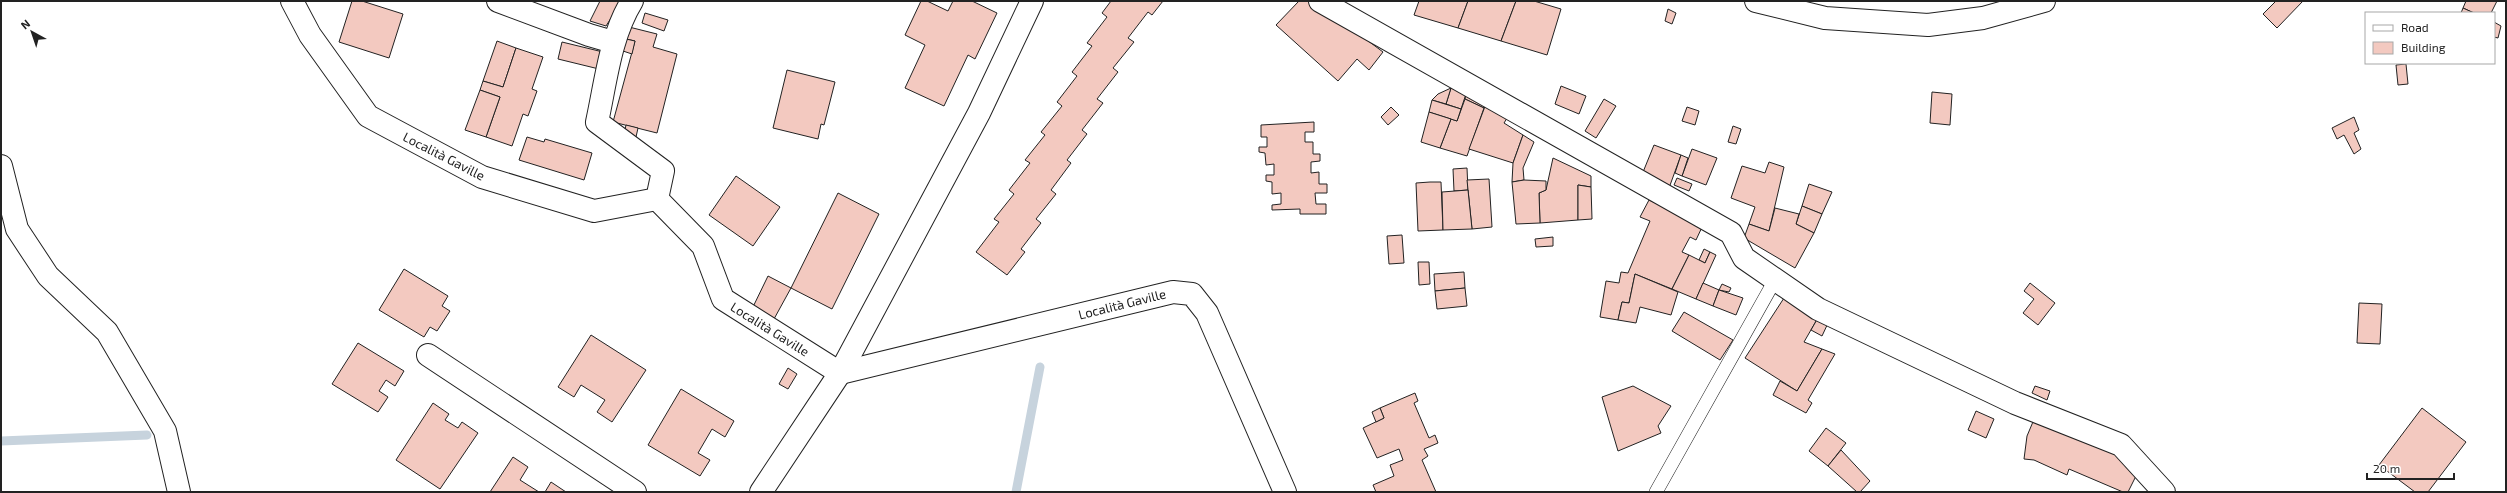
<svg xmlns="http://www.w3.org/2000/svg" width="2507" height="493" font-family="'Exo 2',sans-serif">
	<style>
		.lines { fill: none; stroke-linecap: round; stroke-linejoin: round }
		.stream { stroke: #c7d3dd; stroke-width: 9 }
		.building { fill: #f3c9c0; stroke: #222 }
		.lane-casing { stroke: #222; stroke-width: 14 }
		.street-casing { stroke: #222; stroke-width: 24 }
		.lane { stroke: #fff; stroke-width: 13 }
		.street { stroke: #fff; stroke-width: 22 }
		.labels { text-anchor: middle; dominant-baseline: central; stroke-width: 3; stroke-linejoin: round; paint-order: stroke }
		.street-label { font-size: 13px; fill: #222; stroke: #fff }
	</style>
	<rect width="100%" height="100%" fill="#fff"/>
	<g class="lines">
		<g class="stream">
			<path d="M1,441L147,435"/>
			<path d="M1016,492L1040,367"/>
		</g>
	</g>
	<g class="building">
		<path d="M352,1H362L403,14L389,58L339,42Z"/>
		<path d="M600,1H622L606,26L590,21Z"/>
		<path d="M921,1H927L948,11L953,1H972L997,13L975,59L968,55L944,106L905,88L925,45L905,35Z"/>
		<path d="M1111,1H1163L1152,15L1148,12L1128,38L1134,42L1113,68L1118,72L1097,99L1103,103L1082,130L1087,134L1067,160L1071,163L1051,190L1056,194L1036,219L1041,223L1021,249L1025,252L1007,275L976,252L999,222L994,219L1014,194L1009,190L1030,163L1025,160L1045,135L1041,132L1062,106L1057,102L1077,76L1072,72L1092,46L1087,43L1107,17L1102,13Z"/>
		<path d="M1299,1H1315L1383,52L1369,70L1357,59L1338,81L1276,25Z"/>
		<path d="M1419,1H1468L1458,28L1414,15Z"/>
		<path d="M1468,1H1516L1501,41L1458,28Z"/>
		<path d="M1516,1H1534L1561,9L1547,55L1501,41Z"/>
		<path d="M2276,1H2303L2277,28L2263,14Z"/>
		<path d="M2466,1H2497L2491,13H2474L2463,8Z"/>
		<path d="M2463,8L2474,13H2461Z"/>
		<path d="M1668,9L1676,13L1672,24L1665,21Z"/>
		<path d="M645,13L668,20L664,31L642,23Z"/>
		<path d="M2494,22L2501,26L2498,38L2494,37Z"/>
		<path d="M629,27L657,34L653,47L677,54L657,133L613,122L635,41L626,39Z"/>
		<path d="M626,39L635,41L632,54L623,51Z"/>
		<path d="M497,41L516,48L503,87L483,81Z"/>
		<path d="M562,42L603,52L599,69L558,59Z"/>
		<path d="M516,48L543,57L532,89L537,91L528,116L523,114L512,146L486,137L500,97L480,90L483,81L503,87Z"/>
		<path d="M2406,64L2408,84L2398,85L2396,65Z"/>
		<path d="M787,70L835,82L824,125L821,124L818,139L773,128Z"/>
		<path d="M1561,86L1586,96L1579,114L1555,104Z"/>
		<path d="M1451,88L1466,94L1461,109L1446,104Z"/>
		<path d="M1451,88L1446,104L1432,100L1438,94Z"/>
		<path d="M480,90L500,97L486,137L465,130Z"/>
		<path d="M1932,92L1952,94L1950,125L1930,123Z"/>
		<path d="M1466,94L1487,101L1484,108L1465,99Z"/>
		<path d="M1465,99L1484,108L1467,156L1440,148L1451,119L1457,121Z"/>
		<path d="M1604,99L1616,106L1596,138L1585,131Z"/>
		<path d="M1432,100L1461,109L1457,121L1429,112Z"/>
		<path d="M1487,101L1509,115L1504,123L1523,135L1513,163L1469,149Z"/>
		<path d="M1391,107L1399,115L1388,125L1381,117Z"/>
		<path d="M1687,107L1699,111L1695,125L1682,121Z"/>
		<path d="M1429,112L1451,119L1440,148L1421,142Z"/>
		<path d="M2354,117L2359,130L2354,133L2361,149L2354,154L2344,135L2337,139L2332,128Z"/>
		<path d="M1314,122V132H1305V142H1313V154H1320V161L1311,162V173L1319,172V184H1327V193H1315L1316,204H1326V214H1300V209L1272,210V205L1281,204V193L1272,194V182L1266,181V175H1274V164L1266,165L1265,153L1259,152V147H1267V137H1261V125Z"/>
		<path d="M626,125L638,128L636,137L624,134Z"/>
		<path d="M1733,126L1741,129L1736,144L1728,142Z"/>
		<path d="M1523,135L1534,142L1523,168L1524,180L1512,182L1513,163Z"/>
		<path d="M527,137L544,142L545,139L592,153L584,180L519,160Z"/>
		<path d="M1654,145L1681,155L1669,188L1641,177Z"/>
		<path d="M1692,149L1717,158L1706,185L1682,176Z"/>
		<path d="M1681,155L1688,158L1682,176L1675,173Z"/>
		<path d="M1553,158L1591,176V187L1578,185V220L1540,223L1539,193L1546,190Z"/>
		<path d="M1769,162L1784,167L1769,231L1749,224L1755,207L1731,198L1742,166L1765,173Z"/>
		<path d="M1467,168L1468,190L1454,191L1453,169Z"/>
		<path d="M736,176L780,207L753,246L709,215Z"/>
		<path d="M1677,178L1692,184L1689,191L1674,185Z"/>
		<path d="M1489,179L1492,227L1472,229L1467,180Z"/>
		<path d="M1524,180L1546,181V190L1539,193L1540,223L1516,224L1512,182Z"/>
		<path d="M1430,182H1441L1443,230L1418,231L1416,183Z"/>
		<path d="M1809,184L1832,192L1822,214L1802,206Z"/>
		<path d="M1578,185L1591,187L1592,219L1578,220Z"/>
		<path d="M1468,190L1472,229L1443,230L1442,192Z"/>
		<path d="M838,193L879,214L832,309L791,288Z"/>
		<path d="M1649,200L1703,225L1696,240L1690,237L1682,252L1689,255L1672,289L1635,274L1629,303L1622,302L1618,320L1600,317L1606,281L1619,283L1621,272L1628,273L1650,221L1640,217Z"/>
		<path d="M1802,206L1822,214L1814,233L1796,224Z"/>
		<path d="M1775,208L1799,214L1796,224L1814,233L1795,268L1744,238L1749,224L1769,231Z"/>
		<path d="M1402,235L1404,263L1389,264L1387,236Z"/>
		<path d="M1553,237V246L1536,247L1535,239Z"/>
		<path d="M1704,249L1710,252L1705,263L1699,260Z"/>
		<path d="M1710,252L1716,255L1696,299L1672,289L1689,255L1705,263Z"/>
		<path d="M1418,262H1429L1430,284L1419,285Z"/>
		<path d="M404,269L448,296L442,306L450,311L437,331L430,327L424,337L379,310Z"/>
		<path d="M1464,272L1465,288L1435,291L1434,274Z"/>
		<path d="M1635,274L1678,292L1671,315L1640,307L1636,323L1618,320L1622,302L1629,303Z"/>
		<path d="M768,276L791,288L774,319L751,311Z"/>
		<path d="M1703,283L1719,290L1713,306L1696,299Z"/>
		<path d="M2030,283L2055,303L2038,325L2023,313L2034,299L2024,291Z"/>
		<path d="M1722,284L1731,288L1729,292L1719,290Z"/>
		<path d="M1465,288L1467,306L1437,309L1435,291Z"/>
		<path d="M1719,290L1743,298L1736,315L1713,306Z"/>
		<path d="M1784,298L1819,316L1804,342L1822,349L1797,391L1745,358Z"/>
		<path d="M2359,303L2382,304L2380,344L2357,343Z"/>
		<path d="M1684,312L1733,340L1720,360L1672,331Z"/>
		<path d="M1819,316L1829,321L1822,336L1811,330Z"/>
		<path d="M591,335L646,370L612,422L597,412L605,400L581,385L574,397L558,387Z"/>
		<path d="M358,343L404,371L395,386L386,380L379,391L388,397L378,412L332,384Z"/>
		<path d="M1822,349L1835,354L1808,400L1812,403L1806,413L1773,395L1780,381L1797,391Z"/>
		<path d="M788,368L797,374L788,389L779,384Z"/>
		<path d="M1633,386L1671,406L1658,426L1661,433L1618,451L1602,397Z"/>
		<path d="M2035,386L2050,391L2047,400L2032,393Z"/>
		<path d="M681,389L734,421L725,437L712,429L698,453L710,460L700,476L648,445Z"/>
		<path d="M1415,393L1418,401L1414,403L1429,438L1435,435L1438,443L1424,449L1428,456L1422,460L1436,492H1376L1373,485L1394,476L1390,465L1403,460L1399,449L1377,458L1363,428L1384,418L1380,408Z"/>
		<path d="M433,403L449,414L445,420L458,428L462,422L478,433L440,489L396,460Z"/>
		<path d="M1380,408L1384,418L1376,422L1372,412Z"/>
		<path d="M2422,408L2466,442L2428,492H2415L2379,465Z"/>
		<path d="M1976,411L1994,419L1986,438L1968,430Z"/>
		<path d="M2035,417L2119,455L2136,476L2128,492H2123L2069,469L2067,475L2034,460L2024,459L2027,436Z"/>
		<path d="M1826,428L1846,443L1828,466L1809,451Z"/>
		<path d="M1841,450L1870,481L1860,492H1857L1828,466Z"/>
		<path d="M513,457L528,467L520,480L539,492H490Z"/>
		<path d="M551,482L566,492H545Z"/>
	</g>
	<g class="lines">
		<g class="lane-casing">
			<path id="lane" d="M1656,492L1775,280"/>
		</g>
		<g class="street-casing">
			<g id="street">
				<path d="M292,1L310,35L368,116L482,177L594,211L657,199L663,171L597,122C606,81 610,37 632,1"/>
				<path d="M498,1L589,35L613,42"/>
				<path d="M1320,1L1731,233L1744,258L1818,309L2015,403L2121,445L2164,492"/>
				<path d="M1756,1L1825,18L1928,25L1983,18L2044,1"/>
				<path d="M1,166L17,229L48,276L107,332L165,431L179,492"/>
				<path d="M657,199L703,246L723,299L840,373L1173,292L1192,294L1207,313L1285,492"/>
				<path d="M428,355L635,492"/>
				<path d="M761,492L840,373L979,113L1032,1"/>
			</g>
		</g>
		<use href="#lane" class="lane"/>
		<use href="#street" class="street"/>
	</g>
	<g class="labels">
		<g class="street-label">
			<text transform="translate(444 156) rotate(27)">Località Gaville</text>
			<text transform="translate(1122 304) rotate(-14)">Località Gaville</text>
			<text transform="translate(770 329) rotate(32)">Località Gaville</text>
		</g>
	</g>
	<rect width="2507" height="493" fill="none" stroke="#222222" stroke-width="4"/>
	<rect x="2365" y="12" width="130" height="52" fill="#ffffff" stroke="#a7a7a7"/>
	<rect x="2373" y="25" width="20" height="6" fill="#ffffff" stroke="#a7a7a7"/>
	<text x="2401" y="32" font-size="12" fill="#222222">Road</text>
	<rect x="2373" y="42" width="20" height="12" fill="#f3c9c0" stroke="#a7a7a7"/>
	<text x="2401" y="52" font-size="12" fill="#222222">Building</text>
	<g transform="translate(32 32) rotate(320)" stroke="#ffffff" stroke-width="3" paint-order="stroke">
	<path d="M0-3L7 15L0 10L-7 15Z" fill="#222222"/>
	<text y="-6" font-size="11" font-weight="bold" text-anchor="middle" fill="#222222">N</text>
	</g>
	<path d="M2367 473v6h87v-6" fill="none" stroke="#222222" stroke-width="2"/>
	<text x="2373" y="473" font-size="12" fill="#222222" stroke="#ffffff" stroke-width="3" paint-order="stroke">20 m</text>
</svg>
